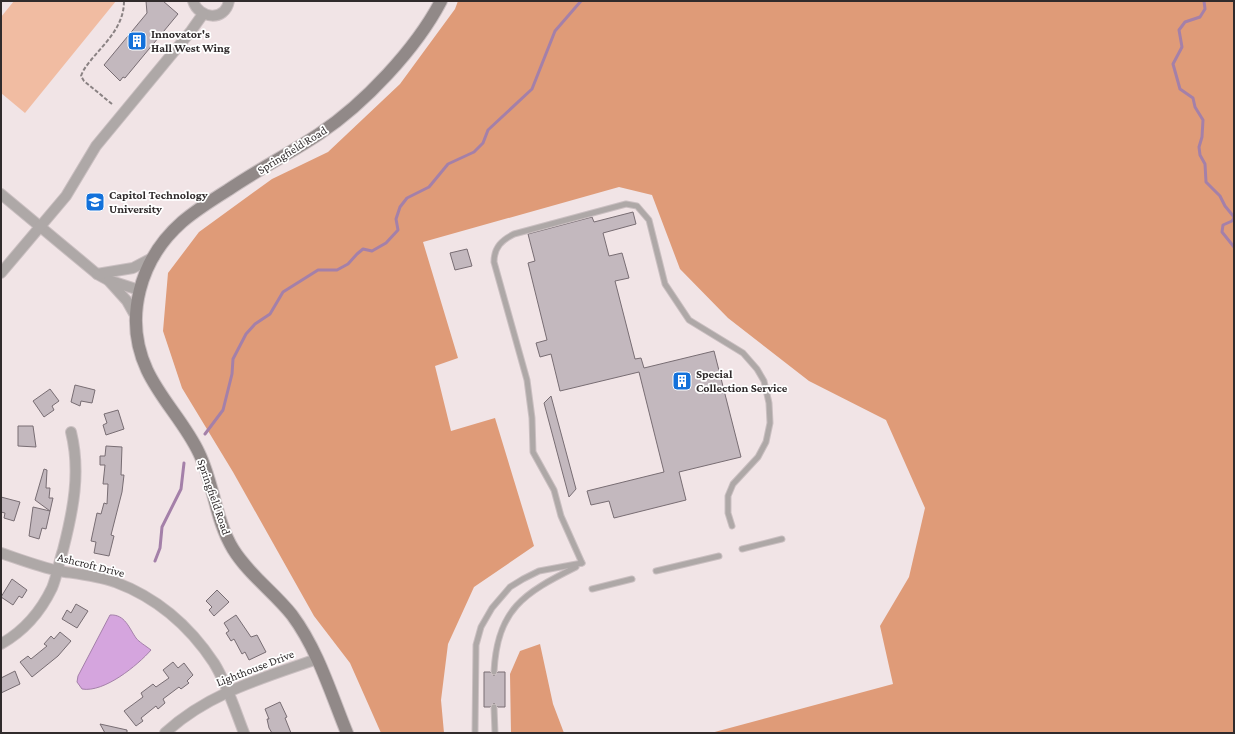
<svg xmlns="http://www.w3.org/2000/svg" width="1235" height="734" font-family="'Crimson Pro',serif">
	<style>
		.green { fill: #f1bca2 }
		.forest { fill: #df9b78 }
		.water { fill: #d5a5de; stroke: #a480a9 }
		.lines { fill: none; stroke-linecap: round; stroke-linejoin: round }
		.stream { stroke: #a480a9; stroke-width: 3 }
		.building { fill: #c3b8be; stroke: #786d73 }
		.lane-casing { stroke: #cabfc1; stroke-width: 7 }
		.street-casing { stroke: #cabfc1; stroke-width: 12 }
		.secondary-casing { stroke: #cabfc1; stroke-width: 14 }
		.path { stroke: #8a8283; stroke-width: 2; stroke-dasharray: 4 2; stroke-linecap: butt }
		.lane { stroke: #aea8a7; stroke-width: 5 }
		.street { stroke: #aea8a7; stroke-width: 10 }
		.secondary { stroke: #918988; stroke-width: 12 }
		.labels { text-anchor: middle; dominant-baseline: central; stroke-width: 3.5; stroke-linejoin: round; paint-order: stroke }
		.poi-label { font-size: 12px; font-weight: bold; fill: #302b2c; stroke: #fff; text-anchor: start }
		.street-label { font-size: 12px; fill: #302b2c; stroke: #fff }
	</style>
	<rect width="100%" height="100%" fill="#f1e4e6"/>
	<path class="green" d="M14,1H116L25,113L1,93V17Z"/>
	<g class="forest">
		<path d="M458,1H1234V733H711L893,684L880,626L909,577L925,508L886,420L809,381L728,318L680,269L652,195L619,187L423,242L458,358L435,366L451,431L495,418L534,546L474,587L448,644L441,700L444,733H381L350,663L314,616L233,472L182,388L163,331L168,273L199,232L272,179L328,152L400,84L455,9Z"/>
		<path d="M540,644L553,704L564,733H511L510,674L520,651Z"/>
	</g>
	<path class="water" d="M110,615C125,614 129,628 136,638C139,642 146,646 151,650C138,665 104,693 82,689L77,682L78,676Z"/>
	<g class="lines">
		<g class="stream">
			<path d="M1204,1L1205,9L1200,17L1185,22L1179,30L1182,47L1173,64L1180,89L1193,98L1195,107L1203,120L1202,137L1199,147L1200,155L1205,164L1206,182L1220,196L1225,206L1234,217"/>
			<path d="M1234,218L1232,221L1223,225L1222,232L1234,247"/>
			<path d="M205,434L223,410L232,374L233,359L246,334L255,324L270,314L283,292L318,270H337L348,264L357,254L363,249L372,251L386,243L398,230L396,219L400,207L407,198L429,187L448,164L474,152L483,143L488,130L532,89L555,31L581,1"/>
			<path d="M155,561L160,548L162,527L181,489L184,463"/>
		</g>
	</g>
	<g class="building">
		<path d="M146,1H163L178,14L125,78L123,77L120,81L104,65L147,13Z"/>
		<path d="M633,212L636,224L603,233L609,256L622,253L629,278L615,281L635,359L641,358L644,368L714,351L741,457L679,472L686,500L614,518L609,501L591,505L587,491L664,472L639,372L560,391L551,354L540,357L536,343L547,340L528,263L535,261L528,234L592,217L594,222Z"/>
		<path d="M467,249L472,266L455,270L450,253Z"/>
		<path d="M75,385L95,390L92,403L81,401L80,406L71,402Z"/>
		<path d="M50,389L59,401L52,406L54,410L44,417L33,401Z"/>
		<path d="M551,396L576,489L569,497L544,403Z"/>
		<path d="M118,410L124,429L106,435L103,425L107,423L104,414Z"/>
		<path d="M18,426H33L36,447L18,446Z"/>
		<path d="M106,446L122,447L121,475H124L122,492L111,535L114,536L109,556L94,553L96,542L91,541L97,513L101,514L104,503L107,504L108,484H103L105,465H100V456H105Z"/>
		<path d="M44,469L47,470L46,488H50L49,498H53L46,529L42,528L39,539L29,536L33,507L50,511L35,500Z"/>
		<path d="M1,497L20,502L14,521L4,518L5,513L1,512Z"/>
		<path d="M12,579L27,590L22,598L19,596L13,605L1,597Z"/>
		<path d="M217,590L229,602L214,616L209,610L212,607L206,601Z"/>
		<path d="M76,604L88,611L77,628L62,619L67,610L71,613Z"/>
		<path d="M236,615L251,637L257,635L266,652L249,660L245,652L242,654L234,639L231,641L226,633L229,631L224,623Z"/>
		<path d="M60,632L71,641L58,656L32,677L20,662L28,656L31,659L47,646L44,644L51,636L54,639Z"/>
		<path d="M173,662L178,668L184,663L193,675L187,681L189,683L181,689L179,687L163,699L165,703L158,709L156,706L141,718L143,721L136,726L124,711L143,697L141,693L153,684L156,687L169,678L163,670Z"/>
		<path d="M15,671L20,684L1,693V678Z"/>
		<path d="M484,672H490L494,676L498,672H505V707H498L494,703L490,707H484Z"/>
		<path d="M280,702L287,717L285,718L291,733H272L269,728L267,719H269L265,709Z"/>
		<path d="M100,724L127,730V733H105Z"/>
	</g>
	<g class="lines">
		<g class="lane-casing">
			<g id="lane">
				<path d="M742,549L782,539"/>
				<path d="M582,563L561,516L554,490L533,452L532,418L527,380L494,262C494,247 502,240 514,234L626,204L637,206L649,220L665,284L689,320L743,353L757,369L764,381L769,403L770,423L766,442L758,457L733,484L728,496V513L732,526"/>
				<path d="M656,571L719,556"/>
				<path d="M592,589L632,579"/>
				<path d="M494,672C497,609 524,593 576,567"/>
				<path d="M494,707L495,733"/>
				<path d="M475,733L476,645L481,627L492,608L510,587L523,579L539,571L582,563"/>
			</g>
		</g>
		<g class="street-casing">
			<g id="street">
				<path d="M193,1C199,19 225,22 229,1"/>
				<path d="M1,194L97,274L108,280L139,290"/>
				<path d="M1,273L66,196L96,146L191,31L203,14"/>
				<path d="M97,274L133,268L154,257"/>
				<path d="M109,281L127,301L136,317"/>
				<path d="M1,553C19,559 40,567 59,571C78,574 97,576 115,582C158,598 189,625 214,663C227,684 235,710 244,733"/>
				<path d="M1,644C24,631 41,611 52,588C57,576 59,562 63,550C73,511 81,472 71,432"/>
				<path d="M165,733C208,693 263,678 317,659"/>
			</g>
		</g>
		<g class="secondary-casing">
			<path id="secondary" d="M347,733C331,694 318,650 292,615C274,592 249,575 233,549C215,519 214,484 199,453C185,423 161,400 147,370C123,318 140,259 182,222C196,210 212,200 228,190C257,170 289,154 319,134C364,104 416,49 441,1"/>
		</g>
		<path class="path" d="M112,104L84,81L81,76C83,70 87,65 91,60C106,42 124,26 124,1"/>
		<use href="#lane" class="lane"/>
		<use href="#street" class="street"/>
		<use href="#secondary" class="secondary"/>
	</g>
	<defs>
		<g id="building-square" transform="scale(1)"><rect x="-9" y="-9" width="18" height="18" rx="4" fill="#1371da" stroke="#fff"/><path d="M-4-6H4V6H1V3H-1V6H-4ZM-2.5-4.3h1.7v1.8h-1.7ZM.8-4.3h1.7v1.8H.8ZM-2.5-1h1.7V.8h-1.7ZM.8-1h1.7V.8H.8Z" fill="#fff"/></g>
		<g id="university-square" transform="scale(1)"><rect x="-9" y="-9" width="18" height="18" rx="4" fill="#1371da" stroke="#fff"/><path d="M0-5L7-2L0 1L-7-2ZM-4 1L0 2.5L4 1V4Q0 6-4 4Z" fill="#fff"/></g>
	</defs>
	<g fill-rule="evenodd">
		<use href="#building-square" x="137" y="41"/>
		<use href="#university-square" x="95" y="202"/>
		<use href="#building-square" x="682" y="381"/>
	</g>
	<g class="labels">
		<g class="poi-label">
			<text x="151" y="34">Innovator's<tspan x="151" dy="14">Hall West Wing</tspan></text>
			<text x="109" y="195">Capitol Technology<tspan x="109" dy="14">University</tspan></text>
			<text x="696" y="374">Special<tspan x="696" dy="14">Collection Service</tspan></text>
		</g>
		<g class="street-label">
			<text transform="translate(292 150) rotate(-32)">Springfield Road</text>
			<text transform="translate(214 497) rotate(71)">Springfield Road</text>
			<text transform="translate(91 565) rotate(14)">Ashcroft Drive</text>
			<text transform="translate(255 668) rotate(-21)">Lighthouse Drive</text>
		</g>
	</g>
	<rect width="1235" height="734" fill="none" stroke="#302b2c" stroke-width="4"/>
</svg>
